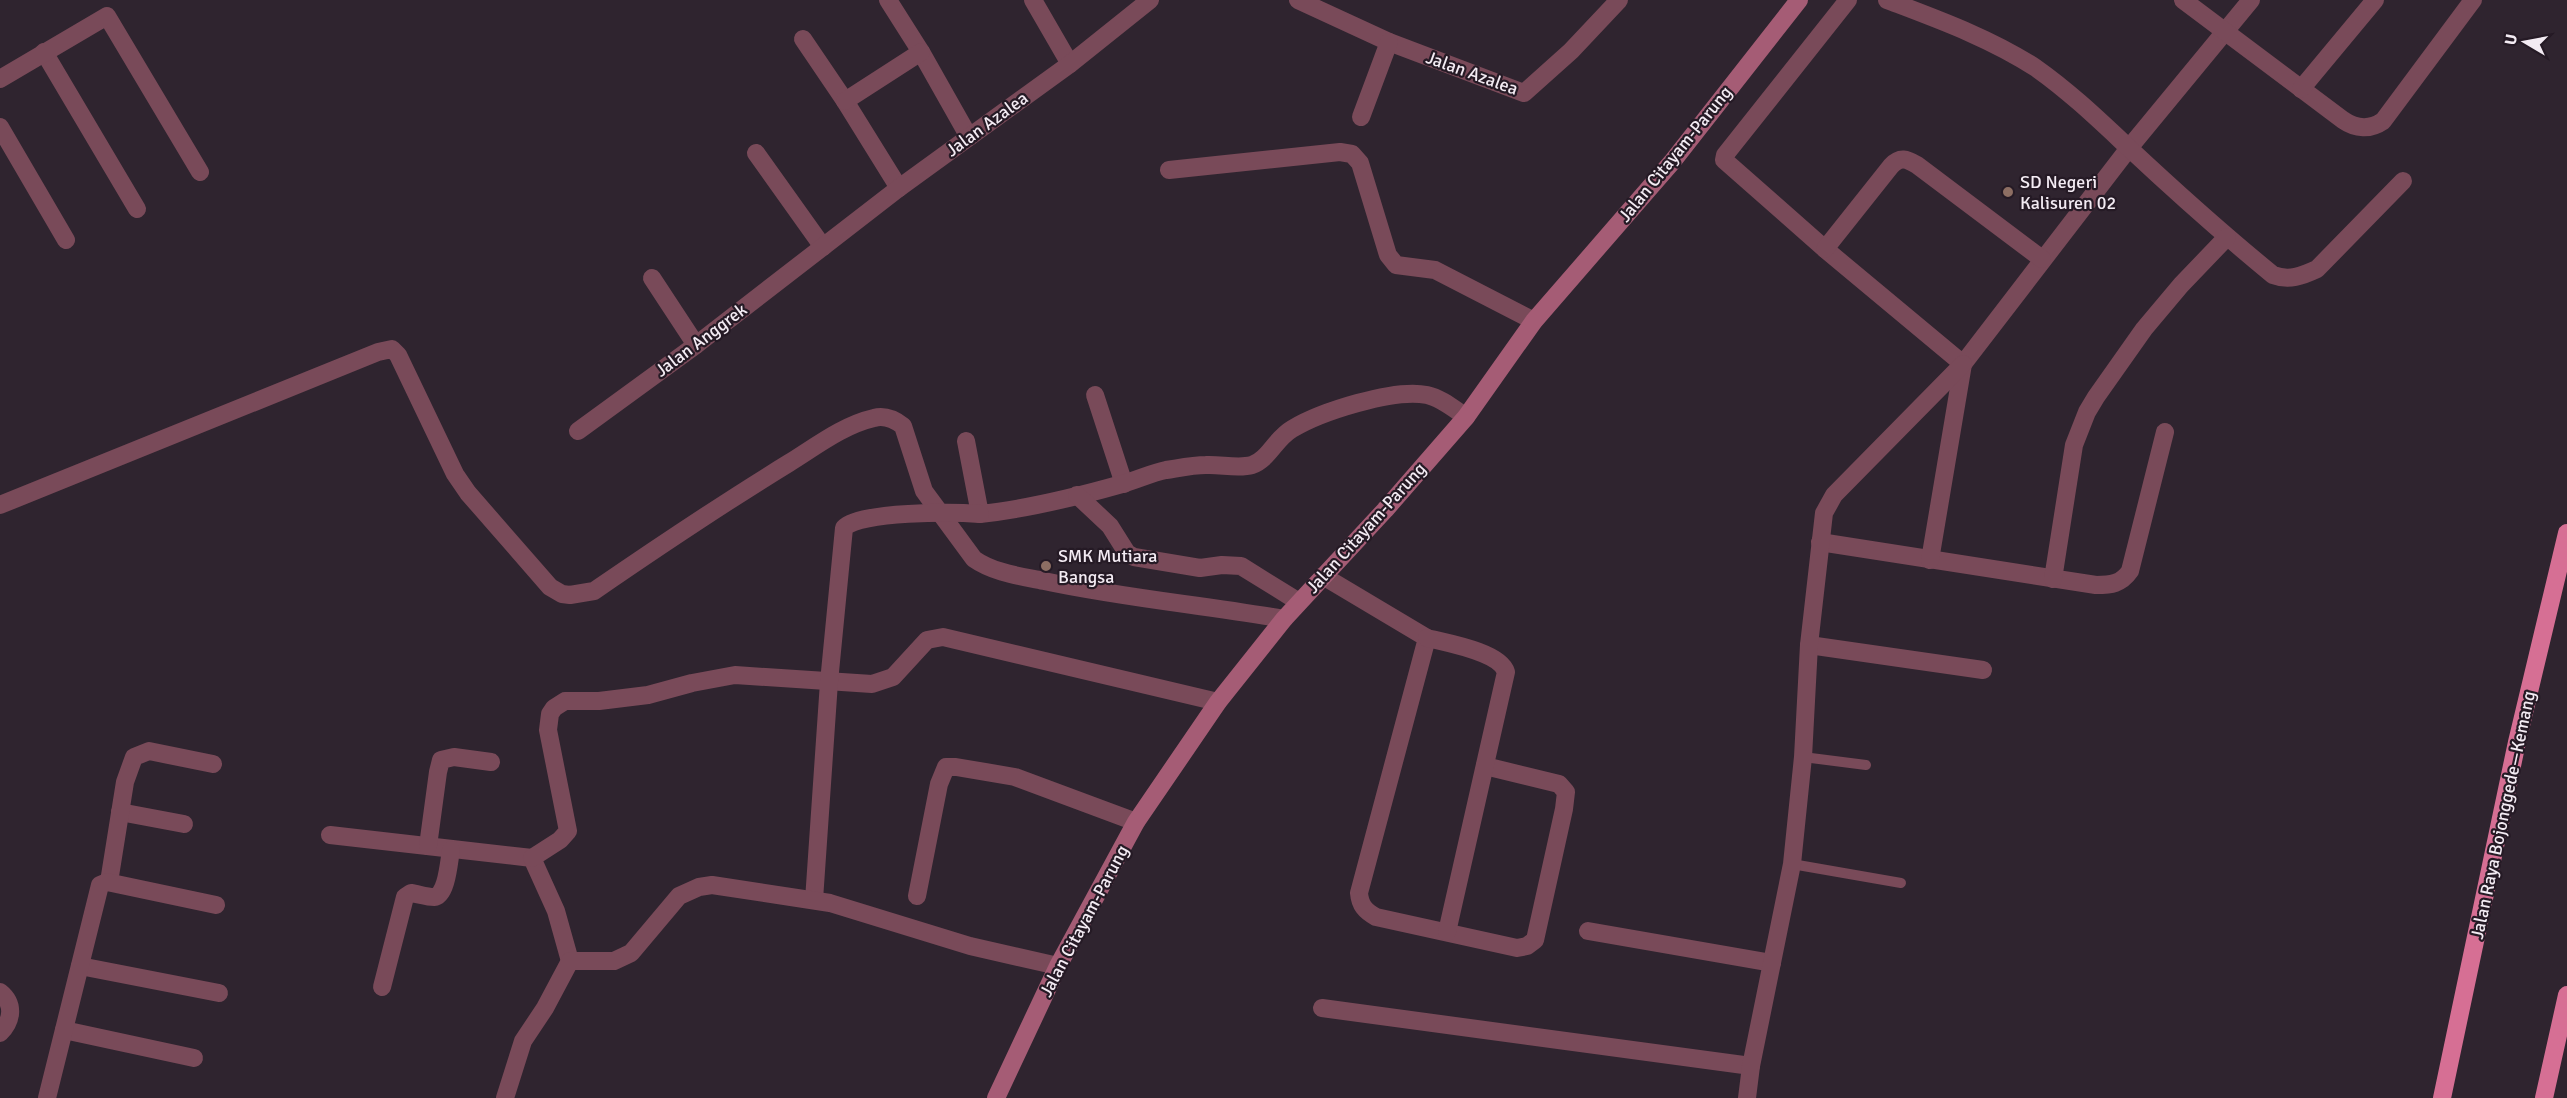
<svg xmlns="http://www.w3.org/2000/svg" width="2567" height="1098" font-family="Signika,sans-serif">
	<style>
		.lines { fill: none; stroke-linecap: round; stroke-linejoin: round }
		.service { stroke: #794a59; stroke-width: 10 }
		.minor { stroke: #794a59; stroke-width: 18 }
		.secondary { stroke: #a55c75; stroke-width: 18 }
		.trunk { stroke: #d66f94; stroke-width: 18 }
		.education-dot { fill: #8d6e63; stroke: #251a25; stroke-width: 2 }
		.labels { text-anchor: middle; dominant-baseline: central; stroke-width: 4.5; stroke-linejoin: round; paint-order: stroke }
		.street-label { font-size: 18px; fill: #f3ebf3; stroke: #251a25 }
		.poi-label { font-size: 18px; fill: #f3ebf3; stroke: #251a25; text-anchor: start }
	</style>
	<rect width="100%" height="100%" fill="#2f242f"/>
	<g class="lines">
		<g class="service">
			<path d="M1803,757L1866,765"/>
			<path d="M1792,864L1901,883"/>
		</g>
		<g class="minor">
			<path d="M888,0L921,52L969,137"/>
			<path d="M1033,0L1070,64"/>
			<path d="M1298,0L1389,42L1524,93L1571,51L1619,0"/>
			<path d="M1848,0L1725,155L1724,160L1825,249L1963,364L2129,148L2251,0"/>
			<path d="M1887,0C1937,19 1990,38 2036,68C2070,92 2099,120 2129,148C2176,192 2223,234 2273,275C2289,281 2302,276 2317,269L2403,181"/>
			<path d="M2183,0L2343,120C2356,129 2370,130 2383,121L2473,0"/>
			<path d="M803,39L845,101L899,188"/>
			<path d="M44,52L137,209"/>
			<path d="M0,79L107,16L200,172"/>
			<path d="M2301,89L2375,0"/>
			<path d="M845,101L921,52"/>
			<path d="M1361,117L1389,42"/>
			<path d="M0,127L66,240"/>
			<path d="M756,153L823,247"/>
			<path d="M1169,170L1340,152L1352,154L1360,163L1388,255L1396,265L1435,270L1534,321"/>
			<path d="M1825,249L1891,166C1900,156 1907,159 1917,165L2042,259"/>
			<path d="M652,278L696,345"/>
			<path d="M1095,395L1124,484"/>
			<path d="M578,431L696,345L899,188L1070,64L1150,0"/>
			<path d="M966,441L980,514C1028,509 1076,497 1122,484C1137,480 1151,473 1166,470C1179,468 1193,465 1206,465C1220,464 1238,469 1252,465C1269,459 1275,439 1292,429C1320,412 1394,388 1427,395C1441,398 1454,409 1466,417"/>
			<path d="M1077,495L1110,526L1127,553L1134,557L1200,568L1222,565L1241,566L1299,602"/>
			<path d="M0,505L378,352L392,349L398,355L455,474L468,493L550,587L562,594L570,595L594,591C658,547 722,504 789,463C815,447 843,425 874,418C885,415 894,419 903,426L924,491L974,559C994,573 1020,576 1044,581C1123,598 1204,605 1284,619"/>
			<path d="M1820,542L2096,585C2111,585 2121,584 2130,571L2165,432"/>
			<path d="M1930,560L1963,364"/>
			<path d="M1323,576L1427,638L1359,893C1360,905 1365,911 1376,917L1517,948L1527,946L1535,940L1564,809L1566,792L1559,784L1485,766"/>
			<path d="M2053,579L2074,445L2087,412L2096,397L2144,329L2181,285L2227,237"/>
			<path d="M1427,638C1447,643 1500,652 1506,672L1447,932"/>
			<path d="M1809,645L1983,670"/>
			<path d="M120,812L184,824"/>
			<path d="M330,835L532,858L556,911L570,961"/>
			<path d="M428,846L438,772L441,760L454,757L491,762"/>
			<path d="M532,858L560,840L568,831L548,730L550,714L554,708L565,701H599L648,695L692,683L735,675L872,684L893,677L927,640L943,637L1218,702"/>
			<path d="M109,882L125,782L134,757L149,751L213,764"/>
			<path d="M917,896L939,784L946,767H956L1015,777L1136,822"/>
			<path d="M814,900L829,682L844,528C859,511 955,512 980,514"/>
			<path d="M1588,931L1772,963"/>
			<path d="M80,966L219,993"/>
			<path d="M382,987L405,897L411,893C418,894 427,897 434,897C447,896 449,860 451,850"/>
			<path d="M0,992C15,1004 12,1021 0,1033"/>
			<path d="M1322,1008L1751,1066"/>
			<path d="M64,1030L194,1058"/>
			<path d="M47,1098L100,885L107,882L216,905"/>
			<path d="M505,1098L523,1041L545,1008L570,961H614L631,953L679,896L699,887L712,885L830,903L970,946L1058,966"/>
			<path d="M1747,1098L1751,1066L1792,864L1803,757L1809,645L1824,513L1834,495L1963,364"/>
		</g>
		<path class="secondary" d="M996,1098L1058,966L1136,822L1218,702L1284,619L1385,510L1466,417L1534,321L1672,162L1799,0"/>
		<g class="trunk">
			<path d="M2442,1098L2517,742L2567,533"/>
			<path d="M2544,1098L2567,995"/>
		</g>
	</g>
	<g class="education-dot">
		<circle cx="2008" cy="192" r="6"/>
		<circle cx="1046" cy="566" r="6"/>
	</g>
	<g class="labels">
		<g class="street-label">
			<text transform="translate(1472 73) rotate(20)">Jalan Azalea</text>
			<text transform="translate(987 124) rotate(-36)">Jalan Azalea</text>
			<text transform="translate(1675 154) rotate(-51)">Jalan Citayam-Parung</text>
			<text transform="translate(701 340) rotate(-37)">Jalan Anggrek</text>
			<text transform="translate(1366 528) rotate(-48)">Jalan Citayam-Parung</text>
			<text transform="translate(2503 815) rotate(-78)">Jalan Raya Bojonggede—Kemang</text>
			<text transform="translate(1084 921) rotate(-62)">Jalan Citayam-Parung</text>
		</g>
		<g class="poi-label">
			<text x="2020" y="182">SD Negeri<tspan x="2020" dy="21">Kalisuren 02</tspan></text>
			<text x="1058" y="556">SMK Mutiara<tspan x="1058" dy="21">Bangsa</tspan></text>
		</g>
	</g>
	<g transform="translate(2525 42) rotate(280)" stroke="#251a25" stroke-width="4.5" paint-order="stroke">
	<path d="M0-4.5L10 22L0 15L-10 22Z" fill="#f3ebf3"/>
	<text y="-9" font-size="16" font-weight="bold" text-anchor="middle" fill="#f3ebf3">U</text>
	</g>
</svg>
